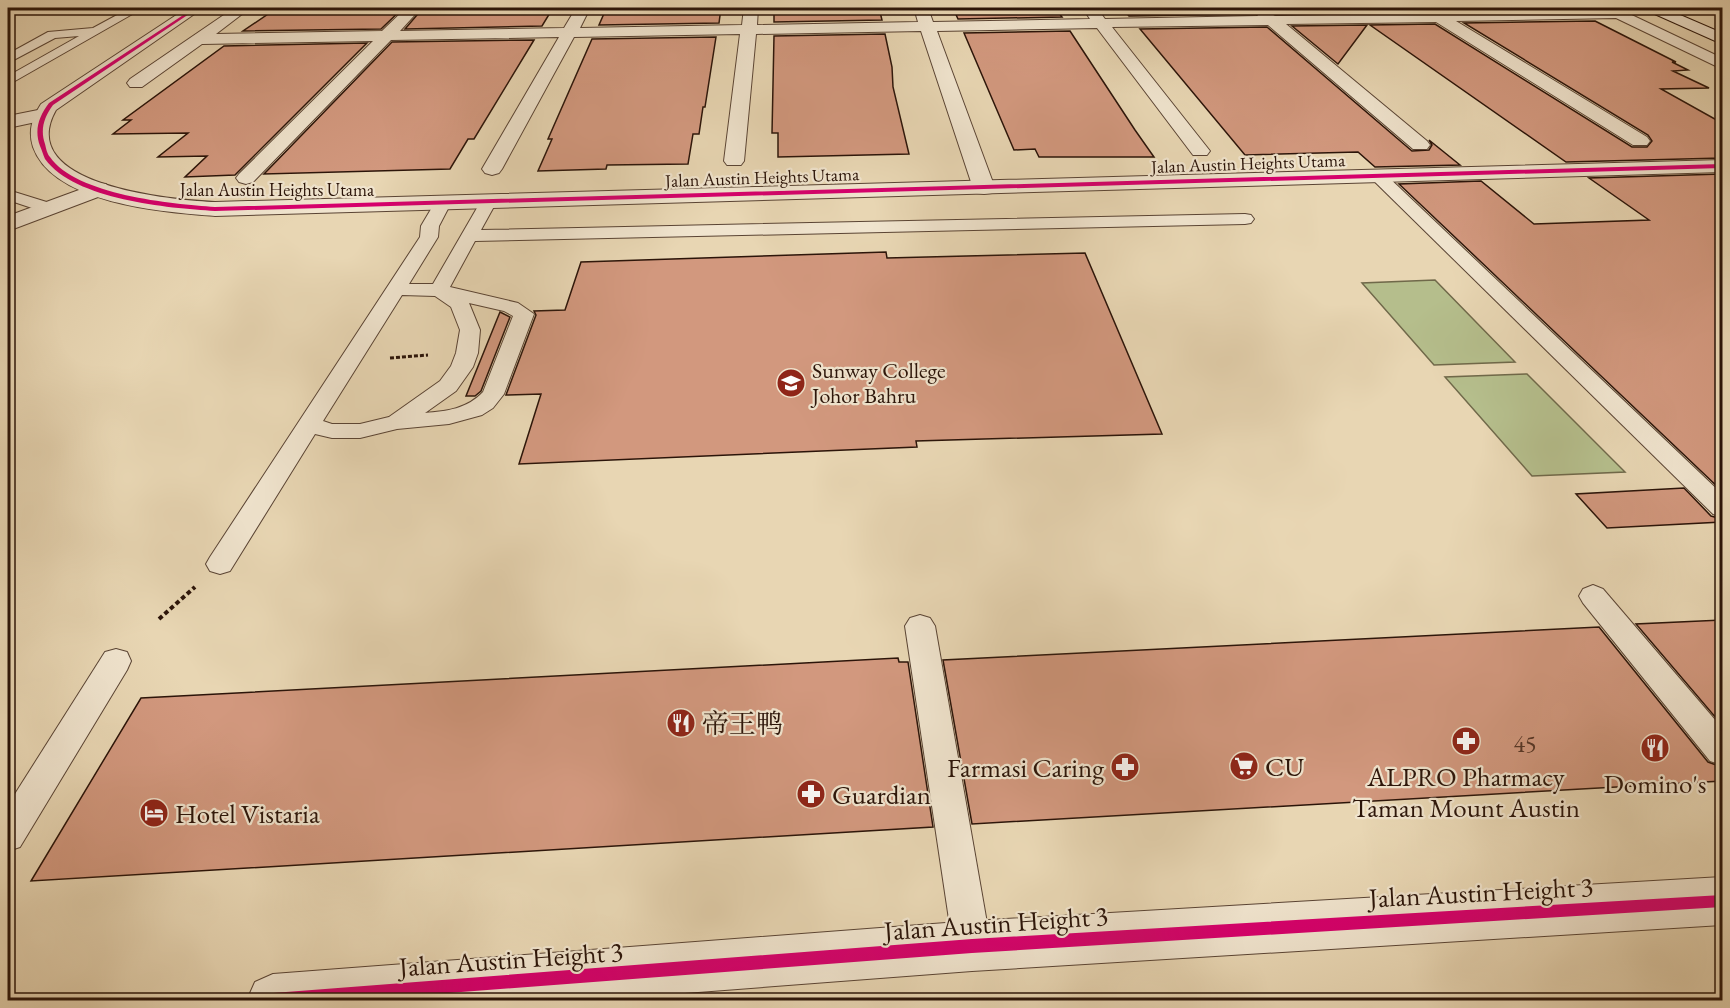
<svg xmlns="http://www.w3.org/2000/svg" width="1730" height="1008" font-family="'EB Garamond','Noto Serif SC',serif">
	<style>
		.green { fill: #b5be8c; stroke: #70694a; stroke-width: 1.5 }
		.building { fill: #d2987e; stroke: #2b1409; stroke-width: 1.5 }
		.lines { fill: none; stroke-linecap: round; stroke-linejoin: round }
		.service-casing { stroke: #5a4434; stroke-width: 2 }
		.minor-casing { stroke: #5a4434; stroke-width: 2 }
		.tertiary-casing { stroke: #5a4434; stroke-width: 2 }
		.secondary-casing { stroke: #2b1409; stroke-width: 2 }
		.path-far1 { stroke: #2b1409; stroke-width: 3; stroke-dasharray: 4 2; stroke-linecap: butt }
		.path { stroke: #2b1409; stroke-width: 4; stroke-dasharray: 4.5 3; stroke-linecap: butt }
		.service { fill: #f0e4ce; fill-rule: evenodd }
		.minor { fill: #f0e4ce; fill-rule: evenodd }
		.tertiary { fill: #f0e4ce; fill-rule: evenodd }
		.secondary { fill: #f0e4ce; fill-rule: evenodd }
		.cycleway-casing { stroke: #f0e4ce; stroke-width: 4 }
		.cycleway { fill: #d6006c; fill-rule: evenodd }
		.labels { text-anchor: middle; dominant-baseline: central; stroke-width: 4.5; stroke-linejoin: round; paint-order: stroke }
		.far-street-label { font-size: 18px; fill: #2b1409; stroke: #f0e4ce }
		.poi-label { font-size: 22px; fill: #2b1409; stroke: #f0e4ce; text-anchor: start }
		.near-number-label { font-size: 24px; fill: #553526 }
		.near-poi-label { font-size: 27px; fill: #2b1409; stroke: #f0e4ce; text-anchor: start }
		.near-street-label { font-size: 27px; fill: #2b1409; stroke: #f0e4ce }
	</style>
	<rect width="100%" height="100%" fill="#e8d6b3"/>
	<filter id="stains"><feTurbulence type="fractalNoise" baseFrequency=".00333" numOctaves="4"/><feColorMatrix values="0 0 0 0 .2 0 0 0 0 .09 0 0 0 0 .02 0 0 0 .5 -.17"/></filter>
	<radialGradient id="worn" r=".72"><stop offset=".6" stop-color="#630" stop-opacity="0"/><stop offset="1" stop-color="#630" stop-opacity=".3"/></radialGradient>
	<g class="green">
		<path d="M1435,280L1515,362L1434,365L1362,283Z"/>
		<path d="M1527,374L1625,472L1532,476L1445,377Z"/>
	</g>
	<g class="building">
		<path d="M277,8H403L381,29L243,31Z"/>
		<path d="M423,8H553L542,26L405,29Z"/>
		<path d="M721,8L719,23L599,25L606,9Z"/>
		<path d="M774,8H879L882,20L774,22Z"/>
		<path d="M953,8H1055L1062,17L958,19Z"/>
		<path d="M1122,8H1259L1254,14L1129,16Z"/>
		<path d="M1265,8H1451V10L1276,14Z"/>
		<path d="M1595,21L1676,62H1672L1688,70L1673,71L1709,88L1661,89L1722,123V158L1566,162L1370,25L1435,24L1632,147H1647L1652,141L1648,135L1464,23Z"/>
		<path d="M1367,25L1338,64L1292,26Z"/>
		<path d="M1267,27L1412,151L1429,150L1432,145L1429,140L1460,165L1375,167L1358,152L1245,155L1140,29Z"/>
		<path d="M1070,31L1135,130L1154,157H1039L1035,149L1014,150L964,33Z"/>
		<path d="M885,34L892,67L893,87L909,154L778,157V133H772L774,36Z"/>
		<path d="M716,37L705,107H703L699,134H693L688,164L607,165L606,169L538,171L552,139H548L592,39Z"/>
		<path d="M534,40L474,139H468L450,169L264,174L392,42Z"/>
		<path d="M367,43L235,175L185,177L207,156L158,157L188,133L113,134L131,120H123L224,46Z"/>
		<path d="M1722,174V491L1399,184L1481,181L1534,224L1649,220L1589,178Z"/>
		<path d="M886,252L887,258L1085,253L1162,434L916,441L917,447L519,464L541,394L506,395L536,315L534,311L565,310L581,262Z"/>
		<path d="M500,312L510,317L481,391L475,396H466Z"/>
		<path d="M1684,488L1711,516L1722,519V522L1607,528L1576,494Z"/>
		<path d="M1722,620V725L1636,624Z"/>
		<path d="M1599,627L1708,762L1722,767V781L972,824L943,660Z"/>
		<path d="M898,658L899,662H908L933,827L31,881L141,698Z"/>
	</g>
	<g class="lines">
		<g class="service-casing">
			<g id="service">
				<path d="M130,8H143L8,85V76L79,36L55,38L8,63V54L48,32L93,28Z"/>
				<path d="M1378,171L1384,173L1722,494V517L1713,514L1372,179L1370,176Z"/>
				<path d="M8,190L53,204L56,208L53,212L47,213L8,200Z"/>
				<path d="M489,196L497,201L481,230L1245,214L1251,215L1254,219L1251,223L1245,224L475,241L450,287L518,303L534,314L504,394L493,408L482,415L449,424L397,429L360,438H332L315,434L230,571L220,574L210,571L206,564L210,557L420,237L421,226L437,199L443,198L451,203L439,226L438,237L409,284H433L481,201ZM402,295L435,296L451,307L460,330L456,353L451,366L440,381L389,417L360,424H332L323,421ZM469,303L504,311L513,316L483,392C467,409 447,411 425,413L456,391L473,367L478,353L480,330Z"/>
				<path d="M1593,585L1603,589L1722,728V765L1710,761L1583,603L1579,596L1583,589Z"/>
				<path d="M920,615L930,618L935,626L991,946L986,960L972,965L958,960L953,946L905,626L910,618Z"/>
				<path d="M116,649L127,652L131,661L127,670L20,847L8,851V805L105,652Z"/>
			</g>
		</g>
		<g class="minor-casing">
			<g id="minor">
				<path d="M234,8H250L216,34L382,31L406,8H421L400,31L564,28L576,8H590L580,28L742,25L744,8H758L757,25L918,22L914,8H928L933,22L1090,19L1084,10L1085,8H1097L1105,19L1258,16L1256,13L1258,10L1263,9L1275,16L1600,10L1599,8H1617L1722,58V69L1616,18L1456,21L1647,137L1650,141L1647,145H1633L1436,22L1286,24L1427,141L1430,145L1427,149H1413L1268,25L1112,27L1210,151L1207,155H1193L1097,28L937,31L995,188L992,193L984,194L976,193L973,188L921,31L756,34L744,161L741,165H727L724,161L740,34L574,37L502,169L499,173L492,175L485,173L482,169L559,37L391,40L253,182L246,184L239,182L236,178L239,174L373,41L202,44L142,87H130L127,83L130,79Z"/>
				<path d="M43,109L50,111L52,115L50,119L8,128V116Z"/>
				<path d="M98,183L106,184L109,189L106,194L8,231V216Z"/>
				<path d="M1722,877V925L972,971L593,1000H247L255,982L273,974L972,921Z"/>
			</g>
		</g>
		<g class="tertiary-casing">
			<path id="tertiary" d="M187,8H203L56,110C13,186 173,200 215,202L1722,160V172L215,216C164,212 53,204 33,147C28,131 32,118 41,104Z"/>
		</g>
		<g class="secondary-casing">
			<path id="secondary" d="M1646,8H1664L1722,33V44L1648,11Z"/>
		</g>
		<path class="path-far1" d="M390,358L428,355"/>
		<path class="path" d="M159,619L195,587"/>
		<use href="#service" class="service"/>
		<use href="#minor" class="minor"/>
		<use href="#tertiary" class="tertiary"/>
		<use href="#secondary" class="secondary"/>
		<g class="cycleway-casing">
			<g id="cycleway">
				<path d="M194,8H198L53,105C44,117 40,130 45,144C46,148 47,154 50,157C76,195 172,204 215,207L1722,164V168L215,211C168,208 75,200 45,159C43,155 42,150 40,146C34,130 39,116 49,103Z"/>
				<path d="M1722,895V907L972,953L357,1000H266L268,995L273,993L972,939Z"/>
			</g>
		</g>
		<use href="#cycleway" class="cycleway"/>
	</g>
	<defs>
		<g id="university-disc" transform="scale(1.5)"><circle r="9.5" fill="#8f2418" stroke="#f0e4ce"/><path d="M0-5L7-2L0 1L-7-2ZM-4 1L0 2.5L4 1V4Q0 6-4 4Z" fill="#fff"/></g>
		<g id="restaurant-disc" transform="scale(1.5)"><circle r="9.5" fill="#8f2418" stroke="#f0e4ce"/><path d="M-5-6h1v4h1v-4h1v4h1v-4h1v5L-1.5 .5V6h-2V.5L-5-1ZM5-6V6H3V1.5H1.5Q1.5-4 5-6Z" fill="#fff"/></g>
		<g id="pharmacy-disc" transform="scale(1.5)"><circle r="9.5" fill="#8f2418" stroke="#f0e4ce"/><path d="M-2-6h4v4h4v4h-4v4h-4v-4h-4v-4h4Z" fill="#fff"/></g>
		<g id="supermarket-disc" transform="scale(1.5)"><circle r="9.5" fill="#8f2418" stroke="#f0e4ce"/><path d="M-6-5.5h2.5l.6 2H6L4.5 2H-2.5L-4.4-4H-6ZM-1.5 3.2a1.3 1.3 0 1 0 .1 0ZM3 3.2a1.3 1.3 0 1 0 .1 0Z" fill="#fff"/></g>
		<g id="hotel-disc" transform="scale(1.5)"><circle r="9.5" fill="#8f2418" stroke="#f0e4ce"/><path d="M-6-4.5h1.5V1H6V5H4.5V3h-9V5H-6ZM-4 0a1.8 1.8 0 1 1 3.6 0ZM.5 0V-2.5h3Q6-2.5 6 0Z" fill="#fff"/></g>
	</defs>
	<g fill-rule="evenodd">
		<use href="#university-disc" x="791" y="383"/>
		<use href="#restaurant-disc" x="681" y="723"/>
		<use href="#pharmacy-disc" x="1466" y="741"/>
		<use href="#restaurant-disc" x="1655" y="748"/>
		<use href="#supermarket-disc" x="1244" y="766"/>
		<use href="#pharmacy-disc" x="1125" y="767"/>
		<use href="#pharmacy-disc" x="811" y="794"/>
		<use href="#hotel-disc" x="154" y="813"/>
	</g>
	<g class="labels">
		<g class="far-street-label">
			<text transform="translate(1248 163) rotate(-2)">Jalan Austin Heights Utama</text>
			<text transform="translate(762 177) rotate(-2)">Jalan Austin Heights Utama</text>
			<text x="277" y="189">Jalan Austin Heights Utama</text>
		</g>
		<g class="poi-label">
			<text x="812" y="370">Sunway College<tspan x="812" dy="25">Johor Bahru</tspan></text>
		</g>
		<g class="near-number-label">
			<text x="1525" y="743">45</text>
		</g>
		<g class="near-poi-label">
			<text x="702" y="723">帝王鸭</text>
			<text x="1265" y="766">CU</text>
			<text x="1104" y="767" text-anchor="end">Farmasi Caring</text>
			<text x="1466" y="776" text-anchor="middle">ALPRO Pharmacy<tspan x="1466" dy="31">Taman Mount Austin</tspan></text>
			<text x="1655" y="783" text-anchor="middle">Domino's</text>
			<text x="832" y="794">Guardian</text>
			<text x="175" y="813">Hotel Vistaria</text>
		</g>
		<g class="near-street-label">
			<text transform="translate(1481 892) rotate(-3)">Jalan Austin Height 3</text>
			<text transform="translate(996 923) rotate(-4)">Jalan Austin Height 3</text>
			<text transform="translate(511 959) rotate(-4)">Jalan Austin Height 3</text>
		</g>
	</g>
	<rect width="1730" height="1008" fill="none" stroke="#e8d6b3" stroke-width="30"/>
	<rect x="9" y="9" width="1712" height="990" fill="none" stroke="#2b1409" stroke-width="3"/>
	<rect x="15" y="15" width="1700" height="978" fill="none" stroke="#2b1409" stroke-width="1.5"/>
	<rect width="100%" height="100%" filter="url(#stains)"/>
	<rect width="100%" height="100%" fill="url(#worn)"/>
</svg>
